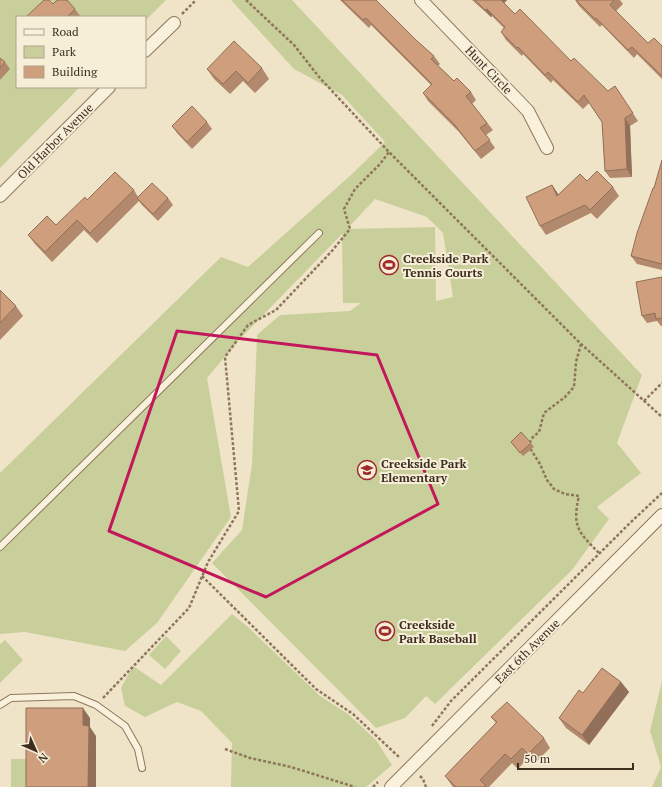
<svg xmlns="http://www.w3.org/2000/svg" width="662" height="787" font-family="'PT Serif',serif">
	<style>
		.green { fill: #c9cf9b; fill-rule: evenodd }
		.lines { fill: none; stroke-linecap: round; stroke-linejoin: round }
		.service-casing { stroke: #8d765c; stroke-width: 8 }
		.minor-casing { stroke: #8d765c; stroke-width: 14 }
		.path { stroke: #8d765c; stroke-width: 2.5; stroke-dasharray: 3 2; stroke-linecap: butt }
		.service { stroke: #faf1dc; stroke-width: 6 }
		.minor { stroke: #faf1dc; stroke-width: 12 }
		.wall { fill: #b2896c }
		.shaded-wall { fill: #916f58 }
		.building { fill: #cf9f7d; stroke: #916f58 }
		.marked { fill: none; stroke: #c2185b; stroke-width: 3; stroke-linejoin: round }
		.labels { text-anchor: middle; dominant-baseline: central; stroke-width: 4; stroke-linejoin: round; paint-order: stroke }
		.street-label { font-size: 12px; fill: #3d2e20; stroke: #f7eed8 }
		.poi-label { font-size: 12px; font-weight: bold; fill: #3d2e20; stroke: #f7eed8; text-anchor: start }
	</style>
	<rect width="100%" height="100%" fill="#f0e4c8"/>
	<g class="green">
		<path d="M0,0H166L145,21V17H17V87H80L0,168Z"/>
		<path d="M231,0H292L642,375L617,443L641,473L597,507L609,519L572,570L435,704L426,696L405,718L376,728L212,563L242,530L252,464L257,335L280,315L350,311L361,303H343L342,234L238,341L207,378L231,517L157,623L125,651L25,632L0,634V473L221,257L248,267L352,174L385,142L342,95L294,69ZM375,199L427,217L443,233L453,297L436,301L435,227L347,229Z"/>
		<path d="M232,614L248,627L320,696L348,714L376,740L392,765L366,787H231L232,743L201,711L177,702L145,717L125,706L121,688L133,666L161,685Z"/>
		<path d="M166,636L181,651L165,669L149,655Z"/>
		<path d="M5,640L23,660L0,683V644Z"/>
		<path d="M662,681V787H652L661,767L650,731Z"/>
		<path d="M11,759H28L29,787H11Z"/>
	</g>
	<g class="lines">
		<g class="service-casing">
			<g id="service">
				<path d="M0,547L319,233"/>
				<path d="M0,705L11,698L74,696L96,705L125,726L138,749L142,768"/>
			</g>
		</g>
		<g class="minor-casing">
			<g id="minor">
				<path d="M421,0L528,111L547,148"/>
				<path d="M145,51L174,23"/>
				<path d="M0,196L109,87"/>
				<path d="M391,787L662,515"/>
			</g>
		</g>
		<g class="path">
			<path d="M246,0L294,45L319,77L389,152L581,344L662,417"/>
			<path d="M182,14L196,0"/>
			<path d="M581,344L576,362L574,387L564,398L544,413L539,432L533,437L528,445L540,464L547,480L554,489L565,494L579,496C572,526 578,532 599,553"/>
			<path d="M644,401L662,383"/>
			<path d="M202,576L316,689L353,714L400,758"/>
			<path d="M103,698L189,608L208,562L239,511L225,357L248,325L276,310L331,252L350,229L344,209L355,189L380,164L389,152"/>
			<path d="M432,726L451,701L631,522L662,493"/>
			<path d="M225,749L250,758L291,767L355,787"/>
			<path d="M420,776L423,779L426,787"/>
			<path d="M373,787L378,782"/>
		</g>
		<use href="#service" class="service"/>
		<use href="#minor" class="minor"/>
	</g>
	<g class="wall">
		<path d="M340,0H376L416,40L434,56L440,64L438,66L454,81L471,92L476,100L472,104L493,130L486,135L495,148L481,159L459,132L428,101L423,93L431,85L371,25L369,28Z"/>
		<path d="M472,0H507L504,3L515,14L571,61L608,91L615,86L638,121L630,126L632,177L610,178L605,171L602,122L589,103L583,109L553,80L551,83L523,54L522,56L506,40L501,32L504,28L492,16L491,17Z"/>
		<path d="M575,0H620L623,4L616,11L648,43L662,46V79L637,54L634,58L602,25L600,27L579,6Z"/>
		<path d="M53,4L75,9L81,17H26Z"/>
		<path d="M0,58L5,62L10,69L0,80Z"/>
		<path d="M262,68L269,79L255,93L243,81L230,94L214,79L207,69Z"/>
		<path d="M207,122L212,129L192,149L177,133L172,126Z"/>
		<path d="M662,160V270L637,264L631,256L654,188Z"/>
		<path d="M587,181L613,187L619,196L597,219L591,213L546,235L540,226L552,185L559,195Z"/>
		<path d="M134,190L138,197L168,198L173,205L158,221L142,205L139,201L97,243L84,230L52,262L35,244L28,235L56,225L87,200Z"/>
		<path d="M662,277V326H661L657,321L647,323L642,316Z"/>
		<path d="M0,290L16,306L23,316L0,340Z"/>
		<path d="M511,442L531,443L534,447L523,456Z"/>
		<path d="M621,682L629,692L589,745L566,728L559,718L583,693Z"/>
		<path d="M491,717L544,738L550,748L535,763L529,757L518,769L512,763L489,787H453L445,776L496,723Z"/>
	</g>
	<g class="shaded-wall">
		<path d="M500,0H507L503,4Z"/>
		<path d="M487,9L492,16L491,17L485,10Z"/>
		<path d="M625,118L630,126L632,177L627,169Z"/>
		<path d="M552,185L558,194L563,205L557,196Z"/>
		<path d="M621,682L629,692L589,745L582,735Z"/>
		<path d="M83,708L90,718V727L96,736V787H88L83,725Z"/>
	</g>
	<g class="building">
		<path d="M44,0H49L53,4L57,0H67L75,9L67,17H26Z"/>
		<path d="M342,0H376L416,40L434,56L431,59L454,81L457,78L471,92L466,96L487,123L480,128L490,140L475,151L454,124L423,93L432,84L366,18L363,20Z"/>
		<path d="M475,0H501L515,14L520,9L571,61L574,58L608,91L615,86L633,113L625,118L627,169L605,171L602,122L584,95L578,102L548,72L545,75L518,47L517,48L501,32L505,27L487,9L485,10Z"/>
		<path d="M576,0H614L610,5L648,43L654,38L662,46V76L632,47L628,50L596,18L595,19Z"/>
		<path d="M234,41L262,68L248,83L236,71L223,84L207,69Z"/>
		<path d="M0,58L5,62L0,68Z"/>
		<path d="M192,106L207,122L187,142L172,126Z"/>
		<path d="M662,160V264L631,256L637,233L653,188H654Z"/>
		<path d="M597,171L613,187L590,210L585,205L540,226L526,197L552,185L557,196L580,174L587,181Z"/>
		<path d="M115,172L134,190L90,233L77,220L45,252L28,235L47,216L56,225L85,197L87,200Z"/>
		<path d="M152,183L168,198L153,214L137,198Z"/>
		<path d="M662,277V318L656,319L655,313L642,316L636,282Z"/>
		<path d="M0,290L16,306L0,323Z"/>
		<path d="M521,432L531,443L520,453L511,442Z"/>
		<path d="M602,668L621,682L582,735L559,718L579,690L583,693Z"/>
		<path d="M507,702L544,738L528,754L522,748L511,759L505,754L480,780L486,786L484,787H456L445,776L497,722L491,717Z"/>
		<path d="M26,708H83V725L89,726L88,787H26Z"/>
	</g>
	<path class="marked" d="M177,331L377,355L438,504L266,597L109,531Z"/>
	<defs>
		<g id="stadium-ring" transform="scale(1)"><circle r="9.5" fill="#f7eed8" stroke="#9e2a2b" stroke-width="1.5"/><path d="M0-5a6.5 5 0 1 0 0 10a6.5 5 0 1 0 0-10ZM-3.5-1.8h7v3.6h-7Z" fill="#9e2a2b"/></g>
		<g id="school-ring" transform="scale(1)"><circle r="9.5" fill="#f7eed8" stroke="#9e2a2b" stroke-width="1.5"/><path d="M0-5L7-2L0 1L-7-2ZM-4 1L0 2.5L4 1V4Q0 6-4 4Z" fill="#9e2a2b"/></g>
	</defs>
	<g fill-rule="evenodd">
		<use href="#stadium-ring" x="389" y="265"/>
		<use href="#school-ring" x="367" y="470"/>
		<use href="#stadium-ring" x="385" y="631"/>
	</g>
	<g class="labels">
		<g class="street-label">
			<text transform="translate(489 70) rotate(46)">Hunt Circle</text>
			<text transform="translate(55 141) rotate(-45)">Old Harbor Avenue</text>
			<text transform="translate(527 651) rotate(-45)">East 6th Avenue</text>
		</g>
		<g class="poi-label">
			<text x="403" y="258">Creekside Park<tspan x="403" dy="14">Tennis Courts</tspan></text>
			<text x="381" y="463">Creekside Park<tspan x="381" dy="14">Elementary</tspan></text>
			<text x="399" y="624">Creekside<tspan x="399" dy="14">Park Baseball</tspan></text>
		</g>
	</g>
	<rect x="16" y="16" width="130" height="72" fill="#f7eed8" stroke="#ada18e"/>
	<rect x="24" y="29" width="20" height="6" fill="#faf1dc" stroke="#ada18e"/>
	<text x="52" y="36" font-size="12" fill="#3d2e20">Road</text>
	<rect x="24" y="46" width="20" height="12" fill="#c9cf9b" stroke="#ada18e"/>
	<text x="52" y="56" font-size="12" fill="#3d2e20">Park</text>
	<rect x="24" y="66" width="20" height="12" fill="#cf9f7d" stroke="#ada18e"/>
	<text x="52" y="76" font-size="12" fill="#3d2e20">Building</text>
	<g transform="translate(36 751) rotate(135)" stroke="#f7eed8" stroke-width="3" paint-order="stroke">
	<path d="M0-3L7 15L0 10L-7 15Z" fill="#3d2e20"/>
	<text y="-6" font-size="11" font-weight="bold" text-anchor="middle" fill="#3d2e20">N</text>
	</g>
	<path d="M518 763v6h115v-6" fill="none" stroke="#3d2e20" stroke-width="2"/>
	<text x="524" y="763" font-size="12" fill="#3d2e20" stroke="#f7eed8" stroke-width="3" paint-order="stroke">50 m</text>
</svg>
